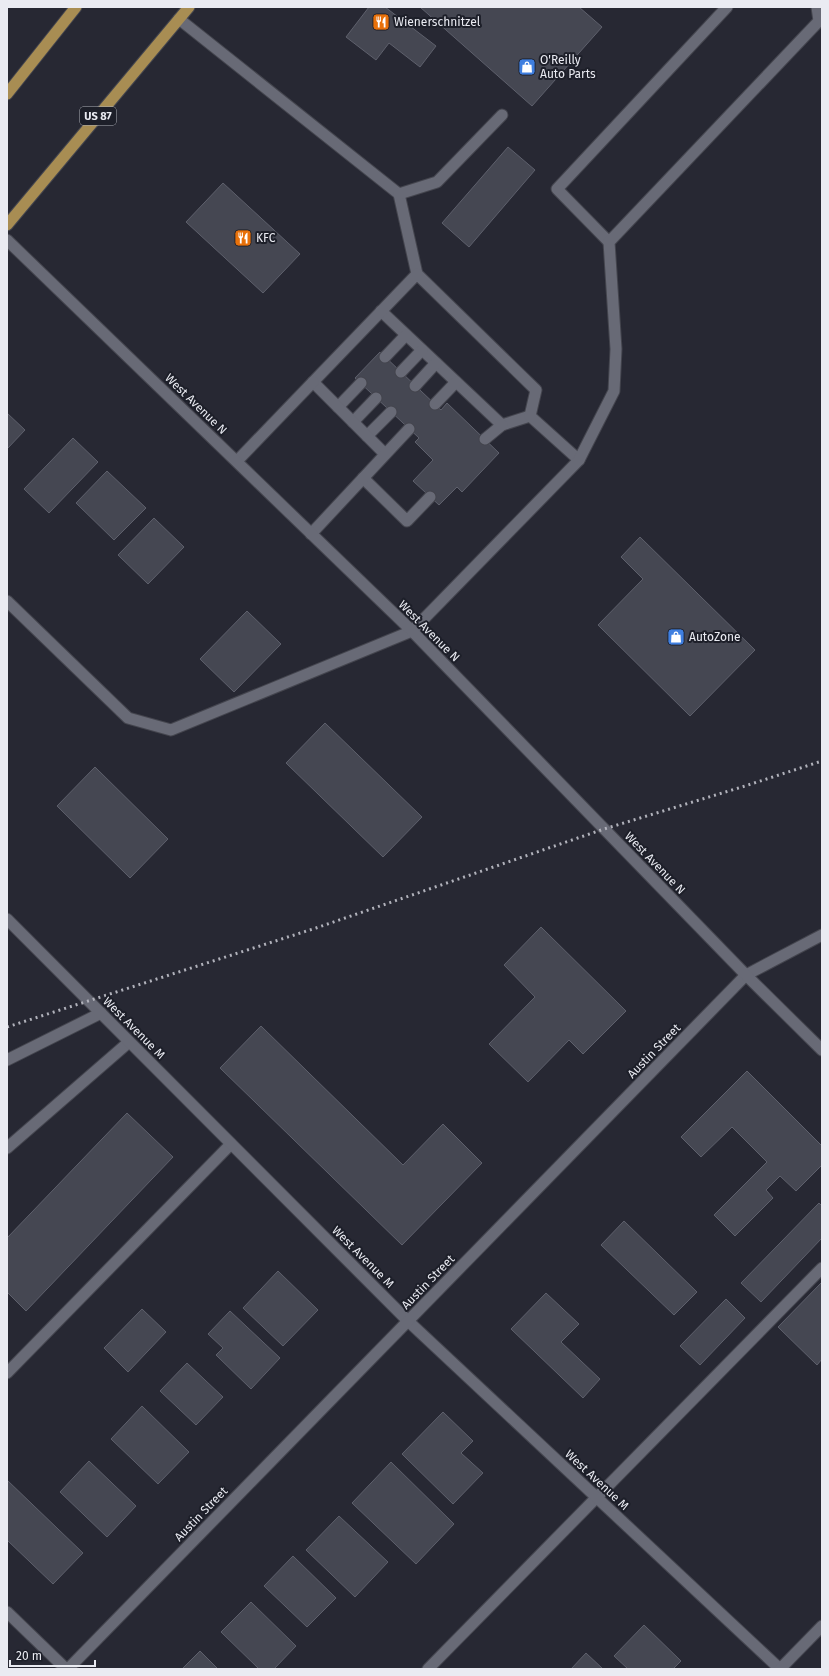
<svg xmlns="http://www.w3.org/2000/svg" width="829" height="1676" font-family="'Fira Sans',sans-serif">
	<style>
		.building { fill: #454752; stroke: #5e606c }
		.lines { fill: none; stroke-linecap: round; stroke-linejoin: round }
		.service-casing { stroke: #44454e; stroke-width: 13 }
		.minor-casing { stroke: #44454e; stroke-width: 13 }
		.tertiary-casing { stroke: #44454e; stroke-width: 13 }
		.secondary-casing { stroke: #44454e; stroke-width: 13 }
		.primary-casing { stroke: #44454e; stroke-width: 13 }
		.service { stroke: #686a76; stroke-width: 11 }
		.minor { stroke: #686a76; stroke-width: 11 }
		.tertiary { stroke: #686a76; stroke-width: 11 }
		.secondary { stroke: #686a76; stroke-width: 11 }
		.primary { stroke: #a88d53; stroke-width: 11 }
		.rail { stroke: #b1b2bb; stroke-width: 3; stroke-dasharray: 2 4; stroke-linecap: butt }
		.labels { text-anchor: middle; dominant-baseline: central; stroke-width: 4; stroke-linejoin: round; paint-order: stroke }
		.shield { fill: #1d1f29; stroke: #acaeb6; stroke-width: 1 }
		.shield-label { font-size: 11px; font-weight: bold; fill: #eaebf2 }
		.poi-label { font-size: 12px; fill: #eaebf2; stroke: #1d1f29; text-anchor: start }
		.street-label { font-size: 12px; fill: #eaebf2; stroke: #1d1f29 }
	</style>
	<rect width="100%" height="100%" fill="#272833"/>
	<g class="building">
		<path d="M369,7H385L436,46L420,67L389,43L376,60L346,37Z"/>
		<path d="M420,7H579L602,27L532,106Z"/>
		<path d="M508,147L535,170L469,247L442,223Z"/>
		<path d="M223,183L300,254L263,293L186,222Z"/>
		<path d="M380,352L441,410L447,403L499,453L462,492L457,487L439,505L413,481L433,460L415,442L419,438L355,378Z"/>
		<path d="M7,413L25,430L7,449Z"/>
		<path d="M73,438L98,462L49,513L24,489Z"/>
		<path d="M107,471L146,508L114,540L76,503Z"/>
		<path d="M154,518L184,547L148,584L118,555Z"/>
		<path d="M640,537L755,650L690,716L598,625L643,579L621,557Z"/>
		<path d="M247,611L281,644L234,692L200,659Z"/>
		<path d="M325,723L422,817L383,857L286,763Z"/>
		<path d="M95,767L168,839L130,878L57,806Z"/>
		<path d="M541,927L626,1011L583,1054L569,1040L528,1082L489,1044L535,997L504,965Z"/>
		<path d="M261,1026L403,1165L443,1124L482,1163L402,1245L220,1068Z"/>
		<path d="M747,1071L822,1146V1165L796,1191L780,1176L766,1190L773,1198L735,1236L714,1215L767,1162L732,1127L701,1157L681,1137Z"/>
		<path d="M127,1113L173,1157L26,1311L7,1292V1238Z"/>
		<path d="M819,1203L822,1206V1238L761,1302L741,1283Z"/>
		<path d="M624,1221L697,1292L674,1315L601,1245Z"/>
		<path d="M278,1271L318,1310L283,1346L243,1308Z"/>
		<path d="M822,1282V1359L817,1365L778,1327Z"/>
		<path d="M546,1293L579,1324L561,1342L600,1379L583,1398L511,1329Z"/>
		<path d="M726,1299L745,1318L700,1365L680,1346Z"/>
		<path d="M142,1309L166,1332L128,1372L104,1348Z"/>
		<path d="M230,1311L280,1358L251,1389L216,1355L223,1348L208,1334Z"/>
		<path d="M187,1363L223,1397L196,1425L160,1391Z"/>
		<path d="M142,1406L189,1452L158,1484L111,1439Z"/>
		<path d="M443,1412L473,1441L461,1453L483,1473L453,1504L402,1454Z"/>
		<path d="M89,1461L136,1506L107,1537L60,1492Z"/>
		<path d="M391,1462L454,1524L416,1564L352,1503Z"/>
		<path d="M7,1480L83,1553L53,1584L7,1540Z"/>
		<path d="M339,1516L388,1562L355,1597L306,1550Z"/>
		<path d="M293,1556L336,1598L307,1627L264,1586Z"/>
		<path d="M251,1602L296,1646L274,1669H259L221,1632Z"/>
		<path d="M644,1625L681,1661L673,1669H628L614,1656Z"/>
		<path d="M200,1651L218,1669H182Z"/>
		<path d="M586,1653L603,1669H571Z"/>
	</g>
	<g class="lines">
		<g class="service-casing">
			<g id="service">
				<path d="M179,19L399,194L417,274"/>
				<path d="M399,194L437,182L502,115"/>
				<path d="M609,242L557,189L727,7"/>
				<path d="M381,311L502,425L530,416"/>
				<path d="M385,357L406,335"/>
				<path d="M401,372L422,350"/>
				<path d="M415,386L436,363"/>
				<path d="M435,404L456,382"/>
				<path d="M338,407L361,383"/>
				<path d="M353,422L376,398"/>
				<path d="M367,436L391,412"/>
				<path d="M485,439L502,425"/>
				<path d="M385,454L313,382L417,274L536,390L530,416L579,460"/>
				<path d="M237,461L313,382"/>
				<path d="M363,478L407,521L430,497"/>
				<path d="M311,534L409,429"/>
				<path d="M7,601L128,718L171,730L412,631L579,460L614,391L616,349L609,242L819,21L817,7"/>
				<path d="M7,1060L101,1013"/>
				<path d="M7,1148L129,1042"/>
				<path d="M7,1373L231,1144"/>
				<path d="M428,1669L822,1268"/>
			</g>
		</g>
		<g class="minor-casing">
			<g id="minor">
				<path d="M7,919L408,1321L780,1669"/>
				<path d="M7,1612L66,1669"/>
				<path d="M68,1669L746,975"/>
				<path d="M780,1669L822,1626"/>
			</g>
		</g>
		<g class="tertiary-casing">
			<path id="tertiary" d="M746,975L822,935"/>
		</g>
		<g class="secondary-casing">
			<path id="secondary" d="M7,240L412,631L746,975L822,1050"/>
		</g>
		<g class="primary-casing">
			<g id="primary">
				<path d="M7,94L76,7"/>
				<path d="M7,225L189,7"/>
			</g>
		</g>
		<use href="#service" class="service"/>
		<use href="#minor" class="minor"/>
		<use href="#tertiary" class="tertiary"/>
		<use href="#secondary" class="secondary"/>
		<use href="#primary" class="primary"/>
		<path class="rail" d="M7,1027L316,928L604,829L745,786L822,761"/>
	</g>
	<defs>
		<g id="restaurant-square" transform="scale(0.9)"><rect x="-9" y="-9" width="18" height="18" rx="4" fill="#e8710a" stroke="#1d1f29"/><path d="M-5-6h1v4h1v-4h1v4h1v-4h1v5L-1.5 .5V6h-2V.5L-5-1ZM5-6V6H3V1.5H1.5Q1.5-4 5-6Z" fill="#fff"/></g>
		<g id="shop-square" transform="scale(0.9)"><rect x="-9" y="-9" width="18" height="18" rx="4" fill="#3f7fe0" stroke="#1d1f29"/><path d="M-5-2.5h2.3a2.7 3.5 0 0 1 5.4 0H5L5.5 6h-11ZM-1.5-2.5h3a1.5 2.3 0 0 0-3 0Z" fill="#fff"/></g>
	</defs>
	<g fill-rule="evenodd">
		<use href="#restaurant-square" x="381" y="22"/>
		<use href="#shop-square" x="527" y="67"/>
		<use href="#restaurant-square" x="243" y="238"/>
		<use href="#shop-square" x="676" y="637"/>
	</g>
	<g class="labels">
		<rect class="shield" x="80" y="107" width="36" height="18" rx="3"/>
		<g class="shield-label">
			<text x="98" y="116">US 87</text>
		</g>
		<g class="poi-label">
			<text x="394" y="22">Wienerschnitzel</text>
			<text x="540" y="60">O'Reilly<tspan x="540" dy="14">Auto Parts</tspan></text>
			<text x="256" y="238">KFC</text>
			<text x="689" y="637">AutoZone</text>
		</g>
		<g class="street-label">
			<text transform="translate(196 404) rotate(44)">West Avenue N</text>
			<text transform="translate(429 631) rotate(45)">West Avenue N</text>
			<text transform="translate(655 863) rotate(46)">West Avenue N</text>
			<text transform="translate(134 1028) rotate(45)">West Avenue M</text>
			<text transform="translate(654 1051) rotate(-46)">Austin Street</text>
			<text transform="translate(363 1257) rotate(45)">West Avenue M</text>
			<text transform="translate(428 1282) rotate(-46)">Austin Street</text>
			<text transform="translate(597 1480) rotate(43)">West Avenue M</text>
			<text transform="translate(201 1514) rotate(-46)">Austin Street</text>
		</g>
	</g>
	<rect width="829" height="1676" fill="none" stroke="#eaebf2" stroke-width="16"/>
	<path d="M10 1660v6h85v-6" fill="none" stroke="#eaebf2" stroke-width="2"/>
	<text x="16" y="1660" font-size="12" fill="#eaebf2" stroke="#1d1f29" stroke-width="3" paint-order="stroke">20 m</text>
</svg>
